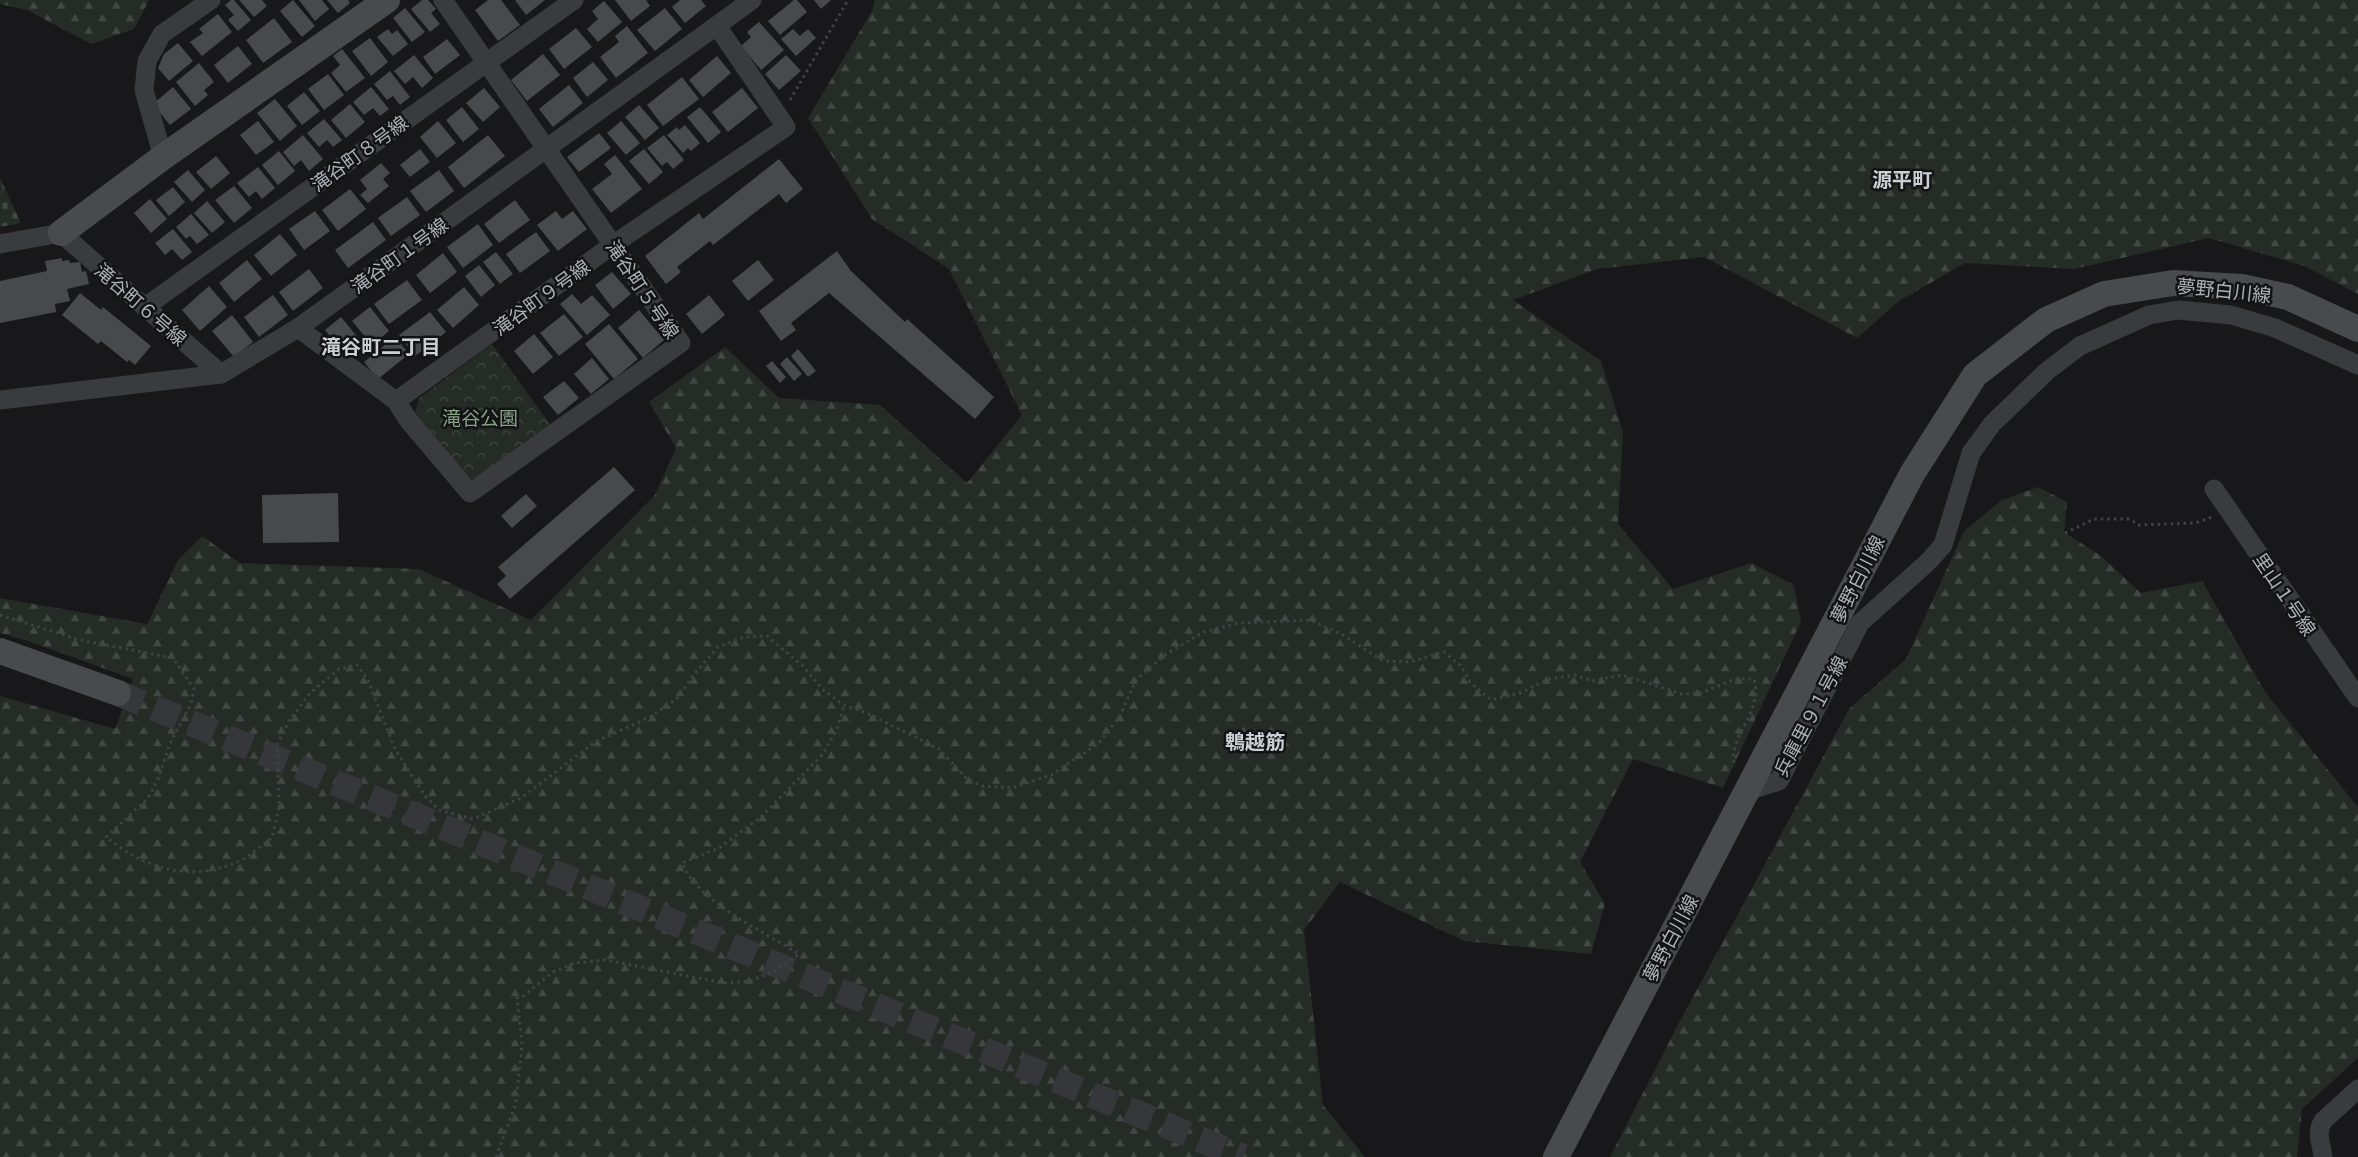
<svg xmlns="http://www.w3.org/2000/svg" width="2358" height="1157" font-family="Commissioner,'Noto Sans JP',sans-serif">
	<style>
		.forest { fill: url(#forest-firs) }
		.cemetery { fill: url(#cemetery-stones) }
		.park { fill: url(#park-crowns) }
		.building { fill: #47494c }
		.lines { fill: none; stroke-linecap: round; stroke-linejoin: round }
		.secondary-tunnel { stroke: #36373a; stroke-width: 26; stroke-dasharray: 26 13; stroke-linecap: butt }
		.path { stroke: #404245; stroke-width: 3; stroke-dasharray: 2.5 4; stroke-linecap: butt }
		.street { stroke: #3a3b3e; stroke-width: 19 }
		.secondary { stroke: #484a4e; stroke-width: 26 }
		.labels { text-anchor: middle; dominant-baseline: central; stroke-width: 5; stroke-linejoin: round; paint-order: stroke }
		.street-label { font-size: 19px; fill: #acb1b8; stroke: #131315 }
		.park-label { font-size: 19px; fill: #87a185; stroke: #131315 }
		.neighbourhood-label { font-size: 20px; font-weight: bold; fill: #ccd0d5; stroke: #131315 }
	</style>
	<defs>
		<pattern id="forest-firs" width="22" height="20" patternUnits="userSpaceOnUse" patternTransform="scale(1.25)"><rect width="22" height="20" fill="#252c25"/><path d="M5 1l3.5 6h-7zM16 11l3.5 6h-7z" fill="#424843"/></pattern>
		<pattern id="cemetery-stones" width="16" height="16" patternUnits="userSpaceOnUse" patternTransform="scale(1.25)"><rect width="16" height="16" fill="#252c25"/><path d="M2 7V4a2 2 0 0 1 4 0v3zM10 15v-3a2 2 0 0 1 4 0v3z" fill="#424843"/></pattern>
		<pattern id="park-crowns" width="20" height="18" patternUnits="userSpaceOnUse" patternTransform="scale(1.25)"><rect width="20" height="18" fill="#252c25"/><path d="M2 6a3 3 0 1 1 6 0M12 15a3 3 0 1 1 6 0" fill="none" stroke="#424843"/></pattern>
	</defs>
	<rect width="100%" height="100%" fill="#18181a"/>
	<g class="forest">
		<path d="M0,0H149L134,29L91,44L27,10L0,4Z"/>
		<path d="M875,0H2358V294L2304,266L2209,238L2074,269L1965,263L1899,301L1857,338L1704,257L1597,269L1513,300L1601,361L1623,433L1618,524L1673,589L1751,563L1794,585L1801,622L1723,788L1633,759L1580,862L1605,904L1591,954L1464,941L1340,882L1304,930L1323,1105L1365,1157H0V696L115,729L133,679L31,642L0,633V598L147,624L178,560L202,536L240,563L419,569L531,620L655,495L676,448L649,402L725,347L779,398L880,405L967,483L1022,415L949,269L872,219L808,118L872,11Z"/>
		<path d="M2038,487L2067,502L2064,532L2101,556L2141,593L2202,581L2265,692L2358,807V1058L2302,1109L2297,1157H1610L1680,1021L1849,709L1906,659L1964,531L2002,500Z"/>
	</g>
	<path class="cemetery" d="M0,178L21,223L0,227Z"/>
	<path class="park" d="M492,344L552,427L481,479H465L413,419L419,398Z"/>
	<g class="building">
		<path d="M231,0H234L251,20L238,31L228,20L234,15L225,5Z"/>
		<path d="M239,0H262L267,6L254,17Z"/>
		<path d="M293,0L315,26L302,37L280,11Z"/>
		<path d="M299,0H322L329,9L315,21Z"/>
		<path d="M327,0H348L350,3L338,13Z"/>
		<path d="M422,0H428L436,9L431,13L440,24L430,32L411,9Z"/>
		<path d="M488,0H501L520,25L498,41L475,10Z"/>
		<path d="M515,0H545L526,15Z"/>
		<path d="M615,0H646L650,6L631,21Z"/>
		<path d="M680,0H701L706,6L685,23L672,7Z"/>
		<path d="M794,0H797L807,12L780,35L768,21Z"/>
		<path d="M814,0H831L821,9Z"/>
		<path d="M604,1L622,22L598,42L587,29L598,19L592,11Z"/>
		<path d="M405,8L425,32L412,42L393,18Z"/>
		<path d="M665,8L682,29L655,51L637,30Z"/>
		<path d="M218,14L232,32L202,56L190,42L203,33L199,29Z"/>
		<path d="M274,18L292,42L263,63L246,40Z"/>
		<path d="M759,22L784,50L761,70L741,46L751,37L747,32Z"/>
		<path d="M627,26L648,53L616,78L600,57L619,42L615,36Z"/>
		<path d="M576,28L592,47L564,69L549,49Z"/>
		<path d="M388,29L392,34L397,30L408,44L393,56L377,37Z"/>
		<path d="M793,29L800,36L808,29L816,38L796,56L781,39Z"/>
		<path d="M370,38L388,62L371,76L352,51Z"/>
		<path d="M447,39L460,55L435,74L423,57Z"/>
		<path d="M178,43L193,61L169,81L158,68L164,54Z"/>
		<path d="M238,46L252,64L228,83L214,65Z"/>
		<path d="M342,49L365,78L346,92L331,73L340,65L333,56Z"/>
		<path d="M543,54L560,75L527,101L511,80Z"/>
		<path d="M414,55L433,78L422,88L413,77L405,84L394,71Z"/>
		<path d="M786,55L801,71L779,90L765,74Z"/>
		<path d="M717,56L731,73L703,97L689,80Z"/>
		<path d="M593,62L608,80L587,97L573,78Z"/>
		<path d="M199,63L214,82L204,90L208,95L195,106L176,82Z"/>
		<path d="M390,71L410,97L400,105L393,96L387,100L374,84Z"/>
		<path d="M328,74L344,95L324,110L308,89Z"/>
		<path d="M682,77L699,99L663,126L647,105Z"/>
		<path d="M569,85L583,103L553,127L539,109Z"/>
		<path d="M173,87L191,109L170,125L153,104Z"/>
		<path d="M371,87L389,109L380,116L373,108L364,115L353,102Z"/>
		<path d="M484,88L500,107L483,122L466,103Z"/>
		<path d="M742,88L758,108L728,132L712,112Z"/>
		<path d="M304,92L320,111L302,125L287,106Z"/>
		<path d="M275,99L297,126L280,141L257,113Z"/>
		<path d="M350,104L365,122L346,138L331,120Z"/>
		<path d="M639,105L659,128L645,140L625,117Z"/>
		<path d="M462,107L479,129L463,142L446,120Z"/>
		<path d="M700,107L721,132L708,143L687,117Z"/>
		<path d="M324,119L342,140L333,147L327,140L319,147L307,133Z"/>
		<path d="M258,121L274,142L256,155L240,135Z"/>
		<path d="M438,121L456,143L437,158L420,137Z"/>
		<path d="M621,121L640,143L626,155L607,133Z"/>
		<path d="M685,125L700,143L691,151L688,148L683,153L667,135L677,127L679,130Z"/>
		<path d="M599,133L611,148L579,172L567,157Z"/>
		<path d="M303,135L323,159L309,171L301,160L294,166L283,152Z"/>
		<path d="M488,135L505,156L464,188L448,167Z"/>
		<path d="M664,135L684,160L673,169L667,162L662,166L647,148Z"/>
		<path d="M420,149L430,162L410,177L400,165Z"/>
		<path d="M644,149L663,172L649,184L629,161Z"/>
		<path d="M279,151L295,171L278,185L262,165Z"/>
		<path d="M615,155L642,189L611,213L592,189L612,174L604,164Z"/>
		<path d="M216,156L230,173L211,189L196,172Z"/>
		<path d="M779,159L803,189L786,203L779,194L713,245L710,241L677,267L681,272L666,284L645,256L699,213L703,219Z"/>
		<path d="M381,163L390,173L383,179L389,186L368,203L360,195L367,189L360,180Z"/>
		<path d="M258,167L275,188L262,199L256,191L249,197L237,183Z"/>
		<path d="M188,170L205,190L192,202L174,182Z"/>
		<path d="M439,170L454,191L426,212L410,191Z"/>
		<path d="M234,186L252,208L234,223L215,200Z"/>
		<path d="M173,187L185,202L169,216L156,200Z"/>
		<path d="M350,189L366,209L338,231L322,210Z"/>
		<path d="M407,197L420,215L391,236L378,218Z"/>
		<path d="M150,199L167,219L151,233L134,213Z"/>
		<path d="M515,200L530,220L499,243L484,224Z"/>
		<path d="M207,201L225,222L212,233L194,213Z"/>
		<path d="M315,211L330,231L304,250L289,229Z"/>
		<path d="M556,211L562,219L573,211L587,229L558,251L537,225Z"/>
		<path d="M191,214L209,235L197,244L190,236L186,239L176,227Z"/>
		<path d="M373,222L386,240L348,268L335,250Z"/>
		<path d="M478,224L493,245L463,268L447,247Z"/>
		<path d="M173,229L192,252L182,260L172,249L165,255L155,243Z"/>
		<path d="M536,232L550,251L520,273L506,254Z"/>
		<path d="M280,234L297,255L271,276L254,255Z"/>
		<path d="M837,251L851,271L905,322L907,319L994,397L975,419L829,293L791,323L796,330L781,341L759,311Z"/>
		<path d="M496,252L513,274L500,284L483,262Z"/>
		<path d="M443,253L457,272L430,293L416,275Z"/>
		<path d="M62,258V261L69,260L70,263L80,262L82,272L86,271L89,284L67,289L70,301L55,304L56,312L0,323V281L47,271L45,261Z"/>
		<path d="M247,260L262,279L234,302L219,283Z"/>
		<path d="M758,260L774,280L748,301L732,281Z"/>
		<path d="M479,265L495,285L481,297L465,276Z"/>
		<path d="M309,269L323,288L293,311L279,292Z"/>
		<path d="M612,272L631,294L613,309L595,285Z"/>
		<path d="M407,280L422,300L389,324L374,304Z"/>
		<path d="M209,286L227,307L200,331L182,310Z"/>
		<path d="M464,287L479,305L453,328L437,310Z"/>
		<path d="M80,293L101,310L103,307L151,346L135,365L129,360L127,362L101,341L98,344L62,315Z"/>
		<path d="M572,294L581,304L592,295L610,315L587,335L560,304Z"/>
		<path d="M273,295L288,315L259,337L244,317Z"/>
		<path d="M709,295L725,315L702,334L686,314Z"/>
		<path d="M370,307L389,331L372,345L352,321Z"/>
		<path d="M639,310L664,340L643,358L618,328Z"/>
		<path d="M430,312L446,332L415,356L399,335Z"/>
		<path d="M564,314L583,337L559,356L540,333Z"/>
		<path d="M232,315L253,342L234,357L212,331Z"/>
		<path d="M341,317L365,346L349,359L325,330Z"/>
		<path d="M609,324L638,359L614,379L585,344Z"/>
		<path d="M534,334L553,357L533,374L514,351Z"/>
		<path d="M395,337L409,354L378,379L364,362Z"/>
		<path d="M798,349L816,371L808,377L791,356Z"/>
		<path d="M787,357L802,374L794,381L780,364Z"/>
		<path d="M592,358L609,379L591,394L574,374Z"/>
		<path d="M772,361L786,377L780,383L766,366Z"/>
		<path d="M564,381L579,398L558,415L543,397Z"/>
		<path d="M614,467L635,490L510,599L497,584L506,576L498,567Z"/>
		<path d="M338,493L339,542L263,543L262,495Z"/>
		<path d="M526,494L537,506L512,528L501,516Z"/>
	</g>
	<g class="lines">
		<path class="secondary-tunnel" d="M118,693L1243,1157"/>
		<g class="path">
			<path d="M790,100L848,0"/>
			<path d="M2065,533L2094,519H2129L2139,525L2195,523L2212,517"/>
			<path d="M0,615L80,640L173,658L194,689L191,704L170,743L158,779L148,798L106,837C144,868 190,883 237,862C249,857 261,846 272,838L279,807L277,745L289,721L310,693L339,669L357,665L368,680L395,749L425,796L439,810L473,819L521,798L595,742L648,718L678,698L691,678L718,647L744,637L767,636L803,666L822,689L844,705L869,714L939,749L967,779L982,786L1012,788L1051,775L1098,744L1120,716L1136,680L1166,654L1204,632L1239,623L1310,620L1343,635L1383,661L1410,662L1444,652L1461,666L1470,682L1491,700L1520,693L1549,679L1575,675L1592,681L1622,675L1682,694L1701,693L1735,679H1754C1764,712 1726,738 1735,767"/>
			<path d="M496,1157L516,1103L522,1044L517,998L522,997L553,972L575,963L605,960L724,983L750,981L775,971L799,954C765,932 696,901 682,863L719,848L761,817L823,754L837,729L844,705"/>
		</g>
		<g class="street">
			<path d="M163,157L144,90L147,61L162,34L211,0"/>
			<path d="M0,244L61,233L221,374"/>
			<path d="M145,307L574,0"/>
			<path d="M298,328L396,401L614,244L786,127L717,26"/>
			<path d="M0,400L221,374L298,328L752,0"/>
			<path d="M396,401L409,421L470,493L681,343L443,0"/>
			<path d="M2214,489L2358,698"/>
			<path d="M1747,791L1779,781L1860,623L1929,561L1943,545L1971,453L1992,424L2047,371L2080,346L2149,315L2178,310L2231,315L2275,328L2358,365"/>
			<path d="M2323,1157C2322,1143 2315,1135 2323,1121L2358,1089"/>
		</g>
		<g class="secondary">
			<path d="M61,233L163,157L387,0"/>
			<path d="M0,651L118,693"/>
			<path d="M1556,1157L1912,474L1975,375L2046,320L2104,294L2173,283L2242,287L2288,297L2358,329"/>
		</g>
	</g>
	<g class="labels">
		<g class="street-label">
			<text transform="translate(359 153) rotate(-36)">滝谷町８号線</text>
			<text transform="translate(399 255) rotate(-36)">滝谷町１号線</text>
			<text transform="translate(643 289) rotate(56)">滝谷町５号線</text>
			<text transform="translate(2224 290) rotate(6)">夢野白川線</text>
			<text transform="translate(541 297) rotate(-36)">滝谷町９号線</text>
			<text transform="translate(141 304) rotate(41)">滝谷町６号線</text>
			<text transform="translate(1857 579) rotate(-63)">夢野白川線</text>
			<text transform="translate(2285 594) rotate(56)">里山１号線</text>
			<text transform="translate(1810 716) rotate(-62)">兵庫里９１号線</text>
			<text transform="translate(1670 938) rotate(-62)">夢野白川線</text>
		</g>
		<g class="park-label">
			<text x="480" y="417">滝谷公園</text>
		</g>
		<g class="neighbourhood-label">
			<text x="1902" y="179">源平町</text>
			<text x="381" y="346">滝谷町二丁目</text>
			<text x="1255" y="741">鵯越筋</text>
		</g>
	</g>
</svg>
